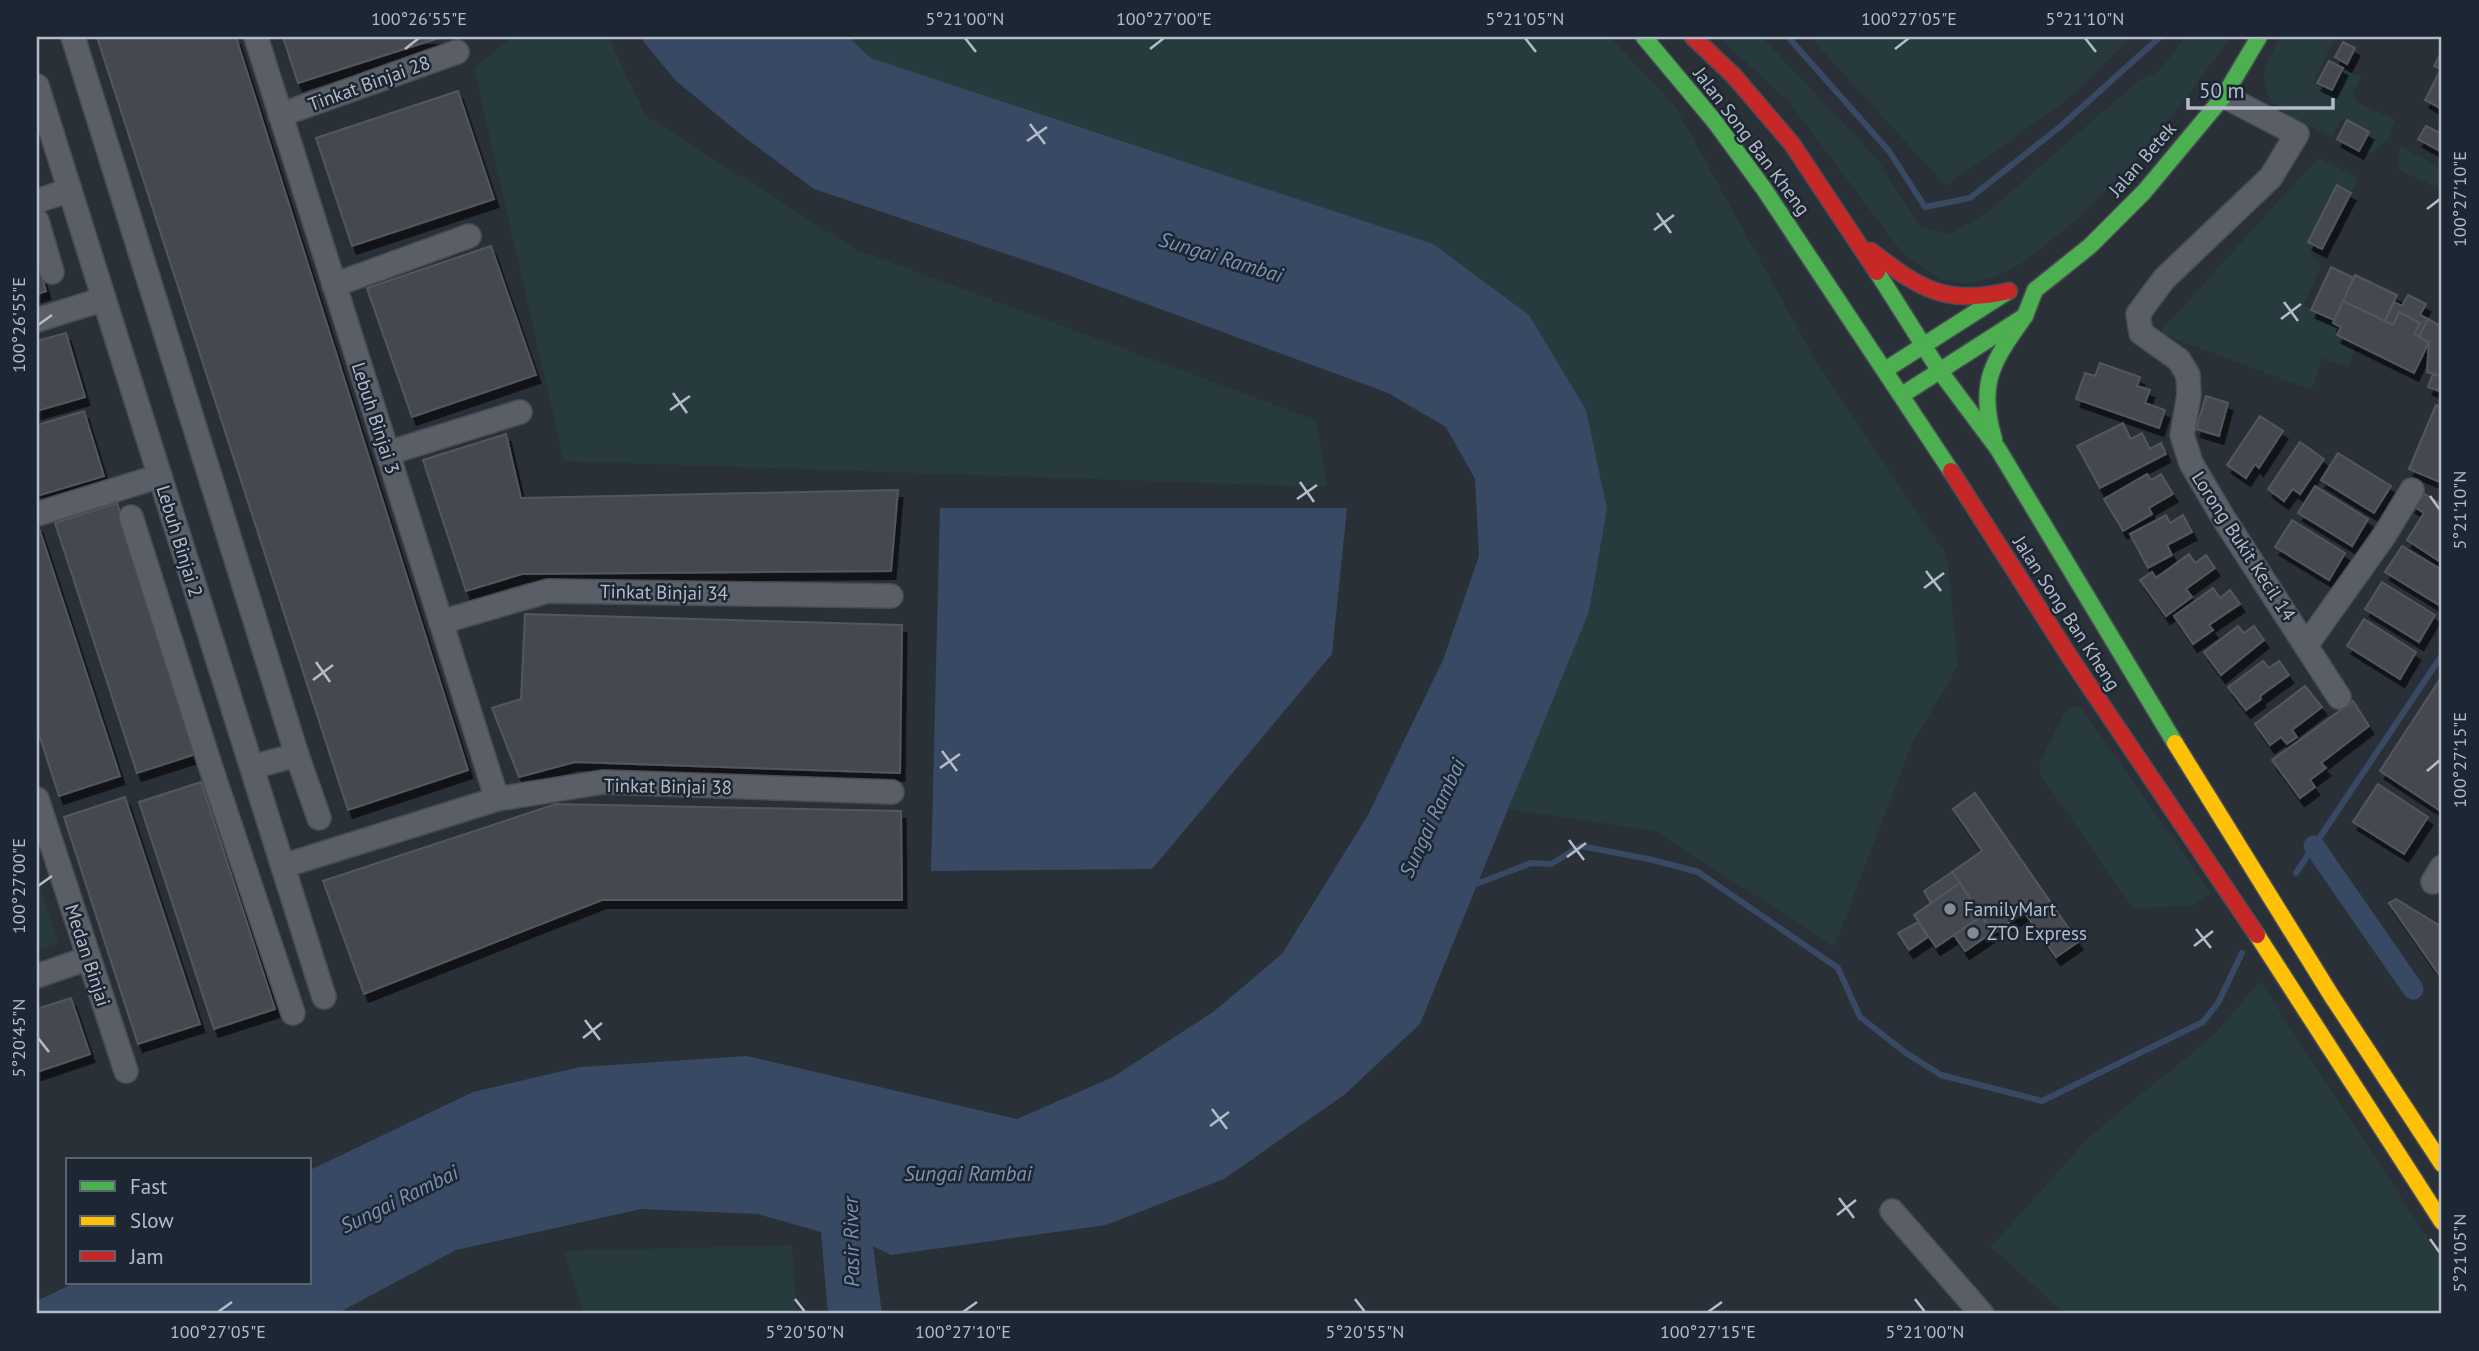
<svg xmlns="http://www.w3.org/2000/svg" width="2479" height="1351" font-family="'PT Sans',sans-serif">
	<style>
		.green { fill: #273a3e }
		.water { fill: #384963 }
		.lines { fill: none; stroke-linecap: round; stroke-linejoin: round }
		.stream { stroke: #384963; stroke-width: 6 }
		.canal { stroke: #384963; stroke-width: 21 }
		.building { fill: #444950; stroke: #52575f; stroke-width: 2; filter: url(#shadow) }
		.street-casing { stroke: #484c53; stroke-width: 26 }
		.fast-casing { stroke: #484c53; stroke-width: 19 }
		.slow-casing { stroke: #484c53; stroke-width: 19 }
		.jam-casing { stroke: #484c53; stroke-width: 19 }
		.street { stroke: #5a5e66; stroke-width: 23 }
		.fast { stroke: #4caf50; stroke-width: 16 }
		.slow { stroke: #ffc107; stroke-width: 16 }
		.jam { stroke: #c62828; stroke-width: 16 }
		.ticks { fill: none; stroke: #b4bcc9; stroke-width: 2.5 }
		.poi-dot { fill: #848b96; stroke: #1d2633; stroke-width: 2.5 }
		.labels { text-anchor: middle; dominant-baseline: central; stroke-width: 5; stroke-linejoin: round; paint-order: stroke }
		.street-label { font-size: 19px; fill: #b4bcc9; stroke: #1d2633 }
		.poi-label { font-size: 19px; fill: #b4bcc9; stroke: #1d2633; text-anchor: start }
		.water-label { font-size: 21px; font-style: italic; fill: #7c92b1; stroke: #1d2633 }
		.neatline { fill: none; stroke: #b4bcc9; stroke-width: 2.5 }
		.ticks-label { font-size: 18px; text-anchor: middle; fill: #b4bcc9 }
	</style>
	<defs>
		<filter id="shadow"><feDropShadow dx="4.5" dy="8" stdDeviation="0" flood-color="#0009"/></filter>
	</defs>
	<rect width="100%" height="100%" fill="#2a3038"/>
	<g class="green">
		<path d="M513,37H608L646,116L855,249L1316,420L1327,487L564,461L474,68Z"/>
		<path d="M848,37H1610L1675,106L1814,358L1947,556L1958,666L1911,746L1834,947L1656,831L1508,809L1589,612L1607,509L871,58Z"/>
		<path d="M1718,37H1762L1878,160L1919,226L1950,235L1990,210L2138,81L2158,72L2186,37H2230L2194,88L2134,162L2077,220L2019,265L1993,277L1967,284L1941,279L1904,255L1789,102Z"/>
		<path d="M1810,37H2132L2068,99L1946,186Z"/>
		<path d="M2281,37H2335L2313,83L2335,93L2346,69L2361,77L2353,93L2356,102L2395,120L2387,141L2369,155L2359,151L2347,120L2342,118L2331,137C2303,122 2254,108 2266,67C2269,57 2276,46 2281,37Z"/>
		<path d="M2401,147L2442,168V190L2400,170L2398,155Z"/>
		<path d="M2318,158L2358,178L2351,193L2337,186L2308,242L2316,246L2311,258L2322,264L2303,306L2334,320L2333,323L2341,327L2357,344L2349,367L2322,358L2312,390L2159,333Z"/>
		<path d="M2080,706L2211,893L2192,906L2133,908L2041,775L2039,764L2063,716L2070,708Z"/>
		<path d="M37,877L59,943L37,950Z"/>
		<path d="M2260,981L2442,1260V1314H2065L1991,1247L2089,1137L2215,1034Z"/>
		<path d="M792,1245L797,1314H585L564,1251Z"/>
	</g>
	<g class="water">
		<path d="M640,37H848L871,58L1433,244L1529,315L1586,410L1607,509L1589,612L1420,1024L1344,1095L1224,1179L1106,1225L891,1255L873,1246L882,1314H828L821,1232L758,1214L641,1209L456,1250L336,1314H37V1301L74,1283H310V1170L473,1092L580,1067L747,1056L1017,1119L1113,1077L1213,1012L1282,954L1368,815L1443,660L1479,556L1475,479L1446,427L1388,393L1060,272L814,189L739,133L675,80Z"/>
		<path d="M940,508H1347L1332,654L1152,869L931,871Z"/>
	</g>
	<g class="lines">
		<g class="stream">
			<path d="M1788,37L1889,151L1925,207L1970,198L2061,126L2160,37"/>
			<path d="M2296,873L2442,655"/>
			<path d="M1471,886L1531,863L1551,864L1581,846L1653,860L1698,872L1838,968L1860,1017L1906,1053L1941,1075L2042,1101L2203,1022L2218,1003L2242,953"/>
		</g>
		<path class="canal" d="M2314,846L2413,989"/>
	</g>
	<g class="building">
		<path d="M97,37H236L468,770L348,810Z"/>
		<path d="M283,37H442L298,83Z"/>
		<path d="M2343,42L2355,48L2347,64L2335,57Z"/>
		<path d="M2442,51V109L2425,100L2441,69L2434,66Z"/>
		<path d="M2329,61L2343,68L2332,90L2317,83Z"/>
		<path d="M458,91L494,199L352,246L316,138Z"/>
		<path d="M2347,120L2369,132L2359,151L2337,139Z"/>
		<path d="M2426,126L2442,134V152L2418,139Z"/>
		<path d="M2337,185L2351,193L2322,249L2308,242Z"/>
		<path d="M491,246L536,375L412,417L367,288Z"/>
		<path d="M37,261L46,291L37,294Z"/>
		<path d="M2331,267L2354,278L2334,320L2311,310Z"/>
		<path d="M2355,275L2397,295L2385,321L2343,301Z"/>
		<path d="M2408,295L2426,304L2420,315L2428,319L2419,337L2414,334L2420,323L2399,312L2393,325L2385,321L2394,302L2402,306Z"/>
		<path d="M2343,301L2393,325L2399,312L2420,323L2414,334L2429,342L2414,373L2337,335L2341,327L2333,323Z"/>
		<path d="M2428,319L2441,326L2442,377L2427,372L2429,342L2419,337Z"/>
		<path d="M66,333L85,397L37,411V341Z"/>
		<path d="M2100,363L2140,377L2137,386L2150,390L2145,403L2165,410L2159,428L2076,399L2085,373L2095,376Z"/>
		<path d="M2433,374L2442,377V392L2428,387Z"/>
		<path d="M2206,396L2228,403L2219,436L2196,429Z"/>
		<path d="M2436,405L2442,407V483L2409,469Z"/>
		<path d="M84,411L104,476L37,496V425Z"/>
		<path d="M2260,416L2283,431L2259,468L2255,464L2246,478L2227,465Z"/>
		<path d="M2123,423L2131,439L2142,433L2150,449L2161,443L2166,454L2100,488L2077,446Z"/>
		<path d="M506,434L521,498L898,490L891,571L522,574L466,591L423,460Z"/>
		<path d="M2300,442L2324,459L2300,494L2293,489L2284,501L2268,489Z"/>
		<path d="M2338,453L2391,486L2374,513L2321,480Z"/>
		<path d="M2147,474L2151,480L2161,474L2173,494L2149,508L2152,514L2123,531L2104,499Z"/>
		<path d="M2315,486L2368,519L2352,546L2298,513Z"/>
		<path d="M2420,491L2442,505V563L2407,540L2424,513L2411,505Z"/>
		<path d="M117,503L199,753L137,773L55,523Z"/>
		<path d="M2166,515L2170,523L2183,515L2192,532L2167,545L2172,555L2148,568L2130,534Z"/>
		<path d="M2292,520L2345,553L2329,580L2275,547Z"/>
		<path d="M37,525H38L120,776L59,796L37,728Z"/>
		<path d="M2402,546L2442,570V599L2439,605L2385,572Z"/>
		<path d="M2189,554L2195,563L2206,555L2215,568L2186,589L2192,597L2166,616L2140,580L2152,572L2156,578Z"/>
		<path d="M2382,582L2435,615L2419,642L2365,609Z"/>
		<path d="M2213,588L2220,598L2230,590L2240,604L2209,625L2213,630L2193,644L2174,616Z"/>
		<path d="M525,614L902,625L900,773L575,762L519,777L492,708L521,699Z"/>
		<path d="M2364,619L2416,652L2400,679L2347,646Z"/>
		<path d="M2238,626L2244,633L2254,626L2264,640L2221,675L2204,652Z"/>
		<path d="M2263,661L2269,668L2279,661L2289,675L2260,696L2261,699L2246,710L2228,687Z"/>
		<path d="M2442,676V812L2380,771Z"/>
		<path d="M2305,686L2322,707L2292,730L2297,737L2287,744L2281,737L2270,745L2255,724Z"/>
		<path d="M2353,701L2369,726L2321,763L2326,768L2310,780L2315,787L2300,798L2272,760Z"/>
		<path d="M201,782L275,1009L214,1029L139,802Z"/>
		<path d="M2378,784L2428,817L2404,854L2353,822Z"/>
		<path d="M1975,793L2078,942L2056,957L2024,912L1994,933L1952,872L1982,851L1953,809Z"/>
		<path d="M125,797L200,1024L138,1044L64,817Z"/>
		<path d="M556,804L901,811L902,900H602L364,994L323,881Z"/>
		<path d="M1952,872L1960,883L1931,903L1924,891Z"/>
		<path d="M1960,883L1982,916L1936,947L1914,915Z"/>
		<path d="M2396,899L2442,927V979L2389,903Z"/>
		<path d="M1982,916L1993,932L1965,951L1954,935Z"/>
		<path d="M1918,922L1928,937L1909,950L1898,933Z"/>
		<path d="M71,998L90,1054L37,1072V1009Z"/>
	</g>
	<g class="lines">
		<g class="street-casing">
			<g id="street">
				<path d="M73,37L297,755L319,818"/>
				<path d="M256,37L497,799"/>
				<path d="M37,86L324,997"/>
				<path d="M2224,96L2297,134L2271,177L2164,279L2138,314L2141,333L2179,360L2188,375L2189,395L2182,435L2191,463L2224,519L2339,697"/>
				<path d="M280,115L457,52"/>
				<path d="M37,201L70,190"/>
				<path d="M37,221L52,272"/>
				<path d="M334,285L469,236"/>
				<path d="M37,320L104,299"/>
				<path d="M388,453L520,412"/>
				<path d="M37,514L160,476"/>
				<path d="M131,517L210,765L293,1013"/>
				<path d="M441,622L548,591L891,596"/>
				<path d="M2307,644L2384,536L2412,490"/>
				<path d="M252,767L297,755"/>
				<path d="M37,799L126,1071"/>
				<path d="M283,866L497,799L603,782L892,792"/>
				<path d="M2433,882L2442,867"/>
				<path d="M37,976L89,958"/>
				<path d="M1892,1211L1982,1314"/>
			</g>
		</g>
		<g class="fast-casing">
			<g id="fast">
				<path d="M1644,37L1715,122L1764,189L1951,471"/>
				<path d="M1877,272L1939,370L1998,449L2175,743"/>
				<path d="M1885,370L2007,292"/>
				<path d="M1902,395L2025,316L2035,290L2090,246L2144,192L2224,96L2259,37"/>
				<path d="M1994,439C1977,383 1993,361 2025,316"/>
			</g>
		</g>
		<g class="slow-casing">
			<g id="slow">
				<path d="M2175,743L2331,995L2442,1164"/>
				<path d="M2257,935L2442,1222"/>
			</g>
		</g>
		<g class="jam-casing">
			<g id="jam">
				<path d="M1693,37L1734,76L1792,144L1877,272"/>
				<path d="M1871,251C1920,289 1946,306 2009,291"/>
				<path d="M1951,471L2073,662L2257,935"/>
			</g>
		</g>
		<use href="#street" class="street"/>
		<use href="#fast" class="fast"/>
		<use href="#slow" class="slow"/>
		<use href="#jam" class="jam"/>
	</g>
	<path class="ticks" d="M965,38L976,52M1525,38L1536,52M2085,38L2096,52M405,49L419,38M1150,49L1164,38M1895,49L1909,38M1030,124L1045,144M1027,141L1047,127M2427,209L2440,199M1657,213L1671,233M1654,230L1674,215M2284,302L2298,321M2281,319L2301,304M38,325L52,315M673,393L687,413M670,410L690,396M1300,482L1314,502M2430,496L2440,510M1297,499L1317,485M1926,571L1941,591M1924,588L1944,573M316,662L330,682M313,680L333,665M942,751L957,771M940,768L960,754M2427,771L2440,760M1569,840L1584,860M1567,857L1586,843M38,886L52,876M2196,929L2211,948M2194,946L2213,931M585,1020L600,1040M38,1038L49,1052M583,1038L602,1023M1212,1109L1227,1129M1210,1126L1229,1112M1839,1198L1854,1218M1837,1215L1856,1200M2430,1239L2440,1253M795,1299L805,1312M1355,1299L1365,1312M1915,1299L1925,1312M218,1312L232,1302M963,1312L977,1302M1708,1312L1722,1302"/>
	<g class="poi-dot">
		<circle cx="1950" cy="909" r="7"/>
		<circle cx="1973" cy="933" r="7"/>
	</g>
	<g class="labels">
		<g class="street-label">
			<text transform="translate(369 83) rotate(-20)">Tinkat Binjai 28</text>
			<text transform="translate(1752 141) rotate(53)">Jalan Song Ban Kheng</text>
			<text transform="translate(2142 159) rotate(-49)">Jalan Betek</text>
			<text transform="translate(376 418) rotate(72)">Lebuh Binjai 3</text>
			<text transform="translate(180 541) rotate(73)">Lebuh Binjai 2</text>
			<text transform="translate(2244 546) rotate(57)">Lorong Bukit Kecil 14</text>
			<text transform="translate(664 592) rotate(1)">Tinkat Binjai 34</text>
			<text transform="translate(2067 613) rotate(57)">Jalan Song Ban Kheng</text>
			<text transform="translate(668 786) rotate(1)">Tinkat Binjai 38</text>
			<text transform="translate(88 955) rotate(72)">Medan Binjai</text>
		</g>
		<g class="poi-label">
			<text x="1964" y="909">FamilyMart</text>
			<text x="1987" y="933">ZTO Express</text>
		</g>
		<g class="water-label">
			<text transform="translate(1221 257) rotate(17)">Sungai Rambai</text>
			<text transform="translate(1432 818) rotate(-65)">Sungai Rambai</text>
			<text x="968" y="1173">Sungai Rambai</text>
			<text transform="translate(399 1199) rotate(-26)">Sungai Rambai</text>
			<text transform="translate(851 1242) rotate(-91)">Pasir River</text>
		</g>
	</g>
	<rect width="2479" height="1351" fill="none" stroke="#1d2633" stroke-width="77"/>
	<rect x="66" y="1158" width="245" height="126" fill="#1d2633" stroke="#59626f" stroke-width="2"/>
	<rect x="80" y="1181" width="35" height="10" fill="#4caf50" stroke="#59626f" stroke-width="2"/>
	<text x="130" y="1194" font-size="21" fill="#b4bcc9">Fast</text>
	<rect x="80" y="1216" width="35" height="10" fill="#ffc107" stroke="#59626f" stroke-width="2"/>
	<text x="130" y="1228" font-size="21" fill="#b4bcc9">Slow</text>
	<rect x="80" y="1251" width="35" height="10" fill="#c62828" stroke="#59626f" stroke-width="2"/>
	<text x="130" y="1264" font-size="21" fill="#b4bcc9">Jam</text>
	<path d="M2188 98v10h145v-10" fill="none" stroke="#b4bcc9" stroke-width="3.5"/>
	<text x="2199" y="98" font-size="21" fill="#b4bcc9" stroke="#1d2633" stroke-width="5" paint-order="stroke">50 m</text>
	<rect x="38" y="38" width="2402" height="1274" class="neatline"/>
	<g class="ticks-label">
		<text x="419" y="25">100°26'55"E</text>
		<text x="965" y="25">5°21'00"N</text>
		<text x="1164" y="25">100°27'00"E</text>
		<text x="1525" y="25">5°21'05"N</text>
		<text x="1909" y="25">100°27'05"E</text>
		<text x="2085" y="25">5°21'10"N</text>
		<text transform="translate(2460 199) rotate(-90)" y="6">100°27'10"E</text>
		<text transform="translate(19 325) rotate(-90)" y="6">100°26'55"E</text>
		<text transform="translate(2460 510) rotate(-90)" y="6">5°21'10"N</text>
		<text transform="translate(2460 760) rotate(-90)" y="6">100°27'15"E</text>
		<text transform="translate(19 886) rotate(-90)" y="6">100°27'00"E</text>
		<text transform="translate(19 1038) rotate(-90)" y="6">5°20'45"N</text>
		<text transform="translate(2460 1253) rotate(-90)" y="6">5°21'05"N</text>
		<text x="218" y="1338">100°27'05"E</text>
		<text x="805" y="1338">5°20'50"N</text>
		<text x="963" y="1338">100°27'10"E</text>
		<text x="1365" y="1338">5°20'55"N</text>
		<text x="1708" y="1338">100°27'15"E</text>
		<text x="1925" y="1338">5°21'00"N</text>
	</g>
</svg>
